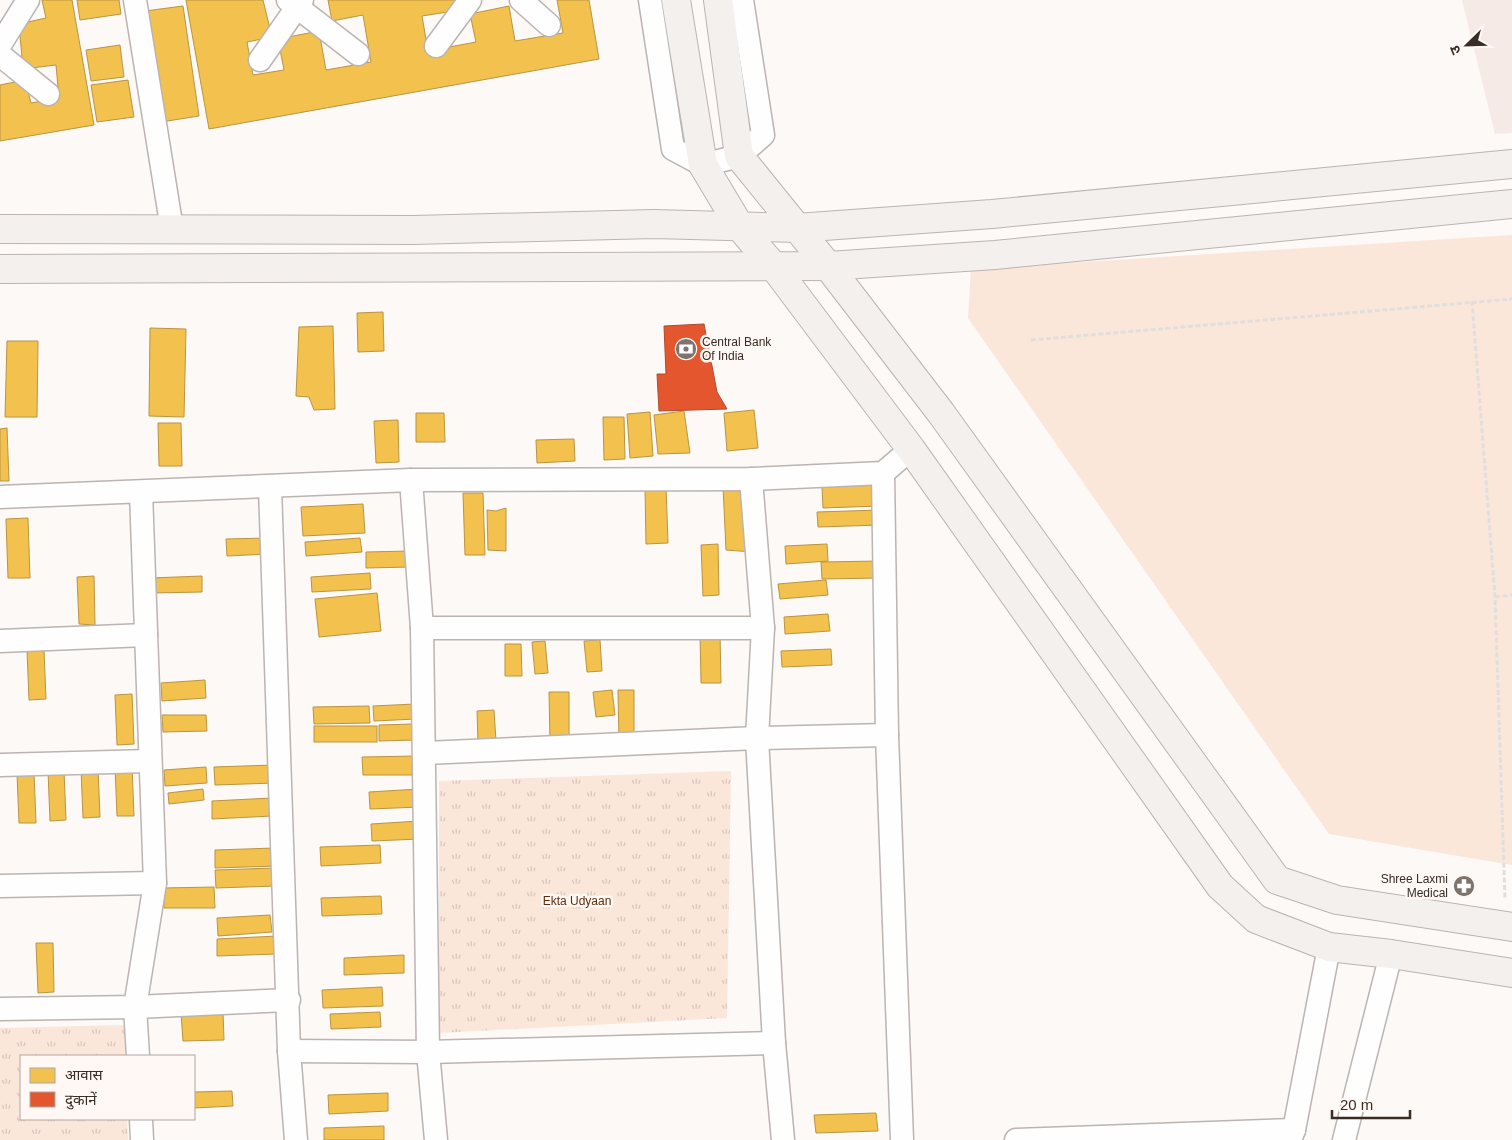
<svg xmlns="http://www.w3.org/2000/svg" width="1512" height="1140" font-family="Arial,'Noto Sans Devanagari',sans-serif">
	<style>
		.built { fill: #f5eae5 }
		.grass { fill: #fbe6da }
		.park { fill: url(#park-tufts) }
		.homes { fill: #f2c14e; stroke: #ba9442 }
		.shops { fill: #e4572e; stroke: #b04a2b }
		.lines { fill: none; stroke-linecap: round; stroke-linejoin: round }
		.minor-casing { stroke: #bbb4b1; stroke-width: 25 }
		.secondary-casing { stroke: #bbb4b1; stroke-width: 30 }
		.path { stroke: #e0dfde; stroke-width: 3; stroke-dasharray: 5 2.5; stroke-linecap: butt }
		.minor { stroke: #fffefe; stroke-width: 22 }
		.secondary { stroke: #f4f0ee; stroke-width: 28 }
		.labels { text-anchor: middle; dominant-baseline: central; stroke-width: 5; stroke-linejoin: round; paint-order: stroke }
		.poi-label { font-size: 12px; fill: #382c25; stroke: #fff8f4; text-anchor: start }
		.park-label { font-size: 12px; fill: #602e0d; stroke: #fff8f4 }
	</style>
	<defs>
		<pattern id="park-tufts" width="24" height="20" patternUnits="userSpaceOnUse" patternTransform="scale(1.25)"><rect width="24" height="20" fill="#fbe6da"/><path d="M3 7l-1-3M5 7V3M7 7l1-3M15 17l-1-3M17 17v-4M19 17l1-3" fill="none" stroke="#d8c5bb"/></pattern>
	</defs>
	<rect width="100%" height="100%" fill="#fcf9f7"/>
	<path class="built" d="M1462,0H1512V133L1495,134Z"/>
	<path class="grass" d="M1512,235V865L1329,834L968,318L971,269Z"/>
	<g class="park">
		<path d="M731,771L727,1018L439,1033V781Z"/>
		<path d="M124,1025L125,1056H21V1119H127L128,1140H0V1028Z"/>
	</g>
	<g class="homes">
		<path d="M42,0H72L94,125L0,141V85L25,80L31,103L59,98L56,65L23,69L19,24L46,18Z"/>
		<path d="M77,0H119L121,14L80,20Z"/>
		<path d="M186,0H263L272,37L247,42L253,75L284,70L278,39L319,31L326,70L371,62L363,15L332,21L328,0H458L460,10L422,16L428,51L476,42L470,14L509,6L515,41L563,33L557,0H589L599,59L209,129Z"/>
		<path d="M183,6L199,116L161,122L145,11Z"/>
		<path d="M120,45L124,77L91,81L86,50Z"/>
		<path d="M128,80L134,117L97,122L91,85Z"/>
		<path d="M383,312L384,351L358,352L357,313Z"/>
		<path d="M333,326L335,409L314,410L309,397L296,396L299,327Z"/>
		<path d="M150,328L186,329L184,417L149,416Z"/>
		<path d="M7,341H38L37,417H5Z"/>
		<path d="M754,410L758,448L727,451L724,413Z"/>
		<path d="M684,411L690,453L658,454L654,415Z"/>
		<path d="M650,412L653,456L630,458L627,414Z"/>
		<path d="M416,413H444L445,442H416Z"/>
		<path d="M603,417H624L625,459L604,460Z"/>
		<path d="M398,420L399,462L376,463L374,421Z"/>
		<path d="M158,423H181L182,466H159Z"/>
		<path d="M7,428L9,481H0V429Z"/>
		<path d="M574,439L575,461L537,463L536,440Z"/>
		<path d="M748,484L753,552L726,550L723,486Z"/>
		<path d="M878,484L879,506L823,508L822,487Z"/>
		<path d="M666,486L668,543L646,544L645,487Z"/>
		<path d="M463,493H483L485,555H465Z"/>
		<path d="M363,504L365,533L303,536L301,507Z"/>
		<path d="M506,508V551L488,550L487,510L496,511Z"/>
		<path d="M880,510L881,525L818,527L817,512Z"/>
		<path d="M28,518L30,578H8L6,519Z"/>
		<path d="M268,538L269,554L227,556L226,539Z"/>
		<path d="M360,538L362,552L306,556L305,542Z"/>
		<path d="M718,544L719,595L703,596L701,545Z"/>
		<path d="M827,544L828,561L786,564L785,546Z"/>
		<path d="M410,551L411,567L366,568V552Z"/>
		<path d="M880,561V578L822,579L821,562Z"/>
		<path d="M370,573L371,589L312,592L311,577Z"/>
		<path d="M94,576L95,625L79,624L77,577Z"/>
		<path d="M202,576V592L152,593L151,578Z"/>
		<path d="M826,580L828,595L780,599L778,584Z"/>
		<path d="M377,593L381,631L319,637L315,599Z"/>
		<path d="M828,614L830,631L785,634L784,617Z"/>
		<path d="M700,633H720L721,683H701Z"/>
		<path d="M600,640L602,671L587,672L584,641Z"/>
		<path d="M545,641L548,673L535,674L532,642Z"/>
		<path d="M505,644H521L522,676H505Z"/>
		<path d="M831,649L832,665L782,667L781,651Z"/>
		<path d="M27,650H44L46,699L29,700Z"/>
		<path d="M205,680L206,698L162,701L161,683Z"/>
		<path d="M612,690L615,715L596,717L593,692Z"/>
		<path d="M618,690H634V739L619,740Z"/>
		<path d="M549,692H569V743H550Z"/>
		<path d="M132,694L134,744L117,745L115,695Z"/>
		<path d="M415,704L416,719L374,721L373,706Z"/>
		<path d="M369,706L370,723L314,724L313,707Z"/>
		<path d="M494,710L496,741L478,743L477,711Z"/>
		<path d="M162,715H206L207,731L163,732Z"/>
		<path d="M414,724L415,740L379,741V725Z"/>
		<rect x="314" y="726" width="63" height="16"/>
		<path d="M417,756V775H363L362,757Z"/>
		<path d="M274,765L275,783L215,785L214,767Z"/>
		<path d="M115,766H132L134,816H117Z"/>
		<path d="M206,767L207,783L165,786L164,770Z"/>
		<path d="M98,768L100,817L83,818L81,769Z"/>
		<path d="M64,770L66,820L50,821L48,771Z"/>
		<path d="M34,773L36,823H19L17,774Z"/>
		<path d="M203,789L204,800L169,804L168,793Z"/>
		<path d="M419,789L420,807L370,809L369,792Z"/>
		<path d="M272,798V816L212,819V801Z"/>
		<path d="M419,821L420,839L372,841L371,824Z"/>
		<path d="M380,845L381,863L321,866L320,847Z"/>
		<path d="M275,848L276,866L215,868V850Z"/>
		<path d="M275,868L276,886L216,888L215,870Z"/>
		<path d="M214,887L215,908H164L163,888Z"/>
		<path d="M381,896L382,914L322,916L321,898Z"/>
		<path d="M270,915L272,932L218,936L217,918Z"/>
		<path d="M277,936V954L217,956V939Z"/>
		<path d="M36,943H53L54,992L38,993Z"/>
		<path d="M404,955V973L344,975V958Z"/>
		<path d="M382,987L383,1006L323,1008L322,990Z"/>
		<path d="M223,1011L224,1040L183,1041L181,1013Z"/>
		<path d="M380,1012L381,1027L331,1029L330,1014Z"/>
		<path d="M232,1091L233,1106L194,1108V1092Z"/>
		<path d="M388,1093V1111L329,1114L328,1095Z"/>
		<path d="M876,1113L878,1131L816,1133L814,1115Z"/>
		<path d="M384,1126V1140H324V1128Z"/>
	</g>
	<path class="shops" d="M704,324L717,392L727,409L659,411L657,374H666L664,326Z"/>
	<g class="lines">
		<g class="minor-casing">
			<g id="minor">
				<path d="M135,0L172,229"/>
				<path d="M288,0L358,54"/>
				<path d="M521,0L549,25"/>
				<path d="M650,0L673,149L703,165L739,156L763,135L742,0"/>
				<path d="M0,45L28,0"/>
				<path d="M436,46L470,0"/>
				<path d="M0,55L48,94"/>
				<path d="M260,60L302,0"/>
				<path d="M883,473L887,735L902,1140"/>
				<path d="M751,479L763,628L757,738L774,1043L783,1140"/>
				<path d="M411,480L422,628L428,1052L436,1140"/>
				<path d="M270,487L289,1051L296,1140"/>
				<path d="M0,497L411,480L751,479L883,473L911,449"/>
				<path d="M422,628H763"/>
				<path d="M0,641L146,635"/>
				<path d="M425,753L757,738L887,735"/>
				<path d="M0,765L150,761"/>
				<path d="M0,886L155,883"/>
				<path d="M0,1009L135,1007L289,1000"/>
				<path d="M289,1051L428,1052L774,1043"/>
				<path d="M138,1056L135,1007L155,883L141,492"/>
				<path d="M141,1119L142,1140"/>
				<path d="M1016,1140L1294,1130"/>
				<path d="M1290,1140L1294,1130L1329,947"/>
				<path d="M1344,1140L1391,954"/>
			</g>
		</g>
		<g class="secondary-casing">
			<g id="secondary">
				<path d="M676,0L703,165L740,227L775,268L911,449L1220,886L1256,919L1329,947L1391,954L1512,973"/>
				<path d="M718,0L739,156L828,266L941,413L1277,880L1337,900L1512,927"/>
				<path d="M0,229L413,230L654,224L796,228L992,214L1512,164"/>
				<path d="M0,269L828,266L995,255L1512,204"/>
			</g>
		</g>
		<g class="path">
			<path d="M1472,301L1495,597L1505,900"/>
			<path d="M1031,340L1512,299"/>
			<path d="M1495,597L1512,595"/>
		</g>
		<use href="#minor" class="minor"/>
		<use href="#secondary" class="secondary"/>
	</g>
	<defs>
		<g id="bank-disc" transform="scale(1.125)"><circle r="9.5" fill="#7d746e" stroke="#fff8f4"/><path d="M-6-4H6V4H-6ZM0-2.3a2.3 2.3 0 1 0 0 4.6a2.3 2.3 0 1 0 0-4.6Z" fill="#fff"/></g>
		<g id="pharmacy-disc" transform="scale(1.125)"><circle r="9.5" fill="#7d746e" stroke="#fff8f4"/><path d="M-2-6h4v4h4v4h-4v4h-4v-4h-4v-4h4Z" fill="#fff"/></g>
	</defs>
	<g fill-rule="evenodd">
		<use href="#bank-disc" x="686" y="349"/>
		<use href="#pharmacy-disc" x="1464" y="886"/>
	</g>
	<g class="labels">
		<g class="poi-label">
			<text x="702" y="342">Central Bank<tspan x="702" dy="14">Of India</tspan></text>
			<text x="1448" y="879" text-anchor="end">Shree Laxmi<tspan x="1448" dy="14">Medical</tspan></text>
		</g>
		<g class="park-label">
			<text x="577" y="901">Ekta Udyaan</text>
		</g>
	</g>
	<rect x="20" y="1055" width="175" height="65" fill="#fff8f4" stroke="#afa6a1"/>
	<rect x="30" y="1068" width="25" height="15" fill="#f2c14e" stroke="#afa6a1"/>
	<text x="65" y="1080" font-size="15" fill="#382c25">आवास</text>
	<rect x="30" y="1092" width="25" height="15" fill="#e4572e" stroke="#afa6a1"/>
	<text x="65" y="1105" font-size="15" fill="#382c25">दुकानें</text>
	<g transform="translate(1467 45) rotate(247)" stroke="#fff8f4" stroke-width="4" paint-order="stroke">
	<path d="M0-4L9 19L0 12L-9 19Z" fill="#382c25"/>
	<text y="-8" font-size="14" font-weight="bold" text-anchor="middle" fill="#382c25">उ</text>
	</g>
	<path d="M1332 1110v8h78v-8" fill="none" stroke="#382c25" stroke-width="2.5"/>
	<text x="1340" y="1110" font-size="15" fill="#382c25" stroke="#fff8f4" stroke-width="4" paint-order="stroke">20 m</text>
</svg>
